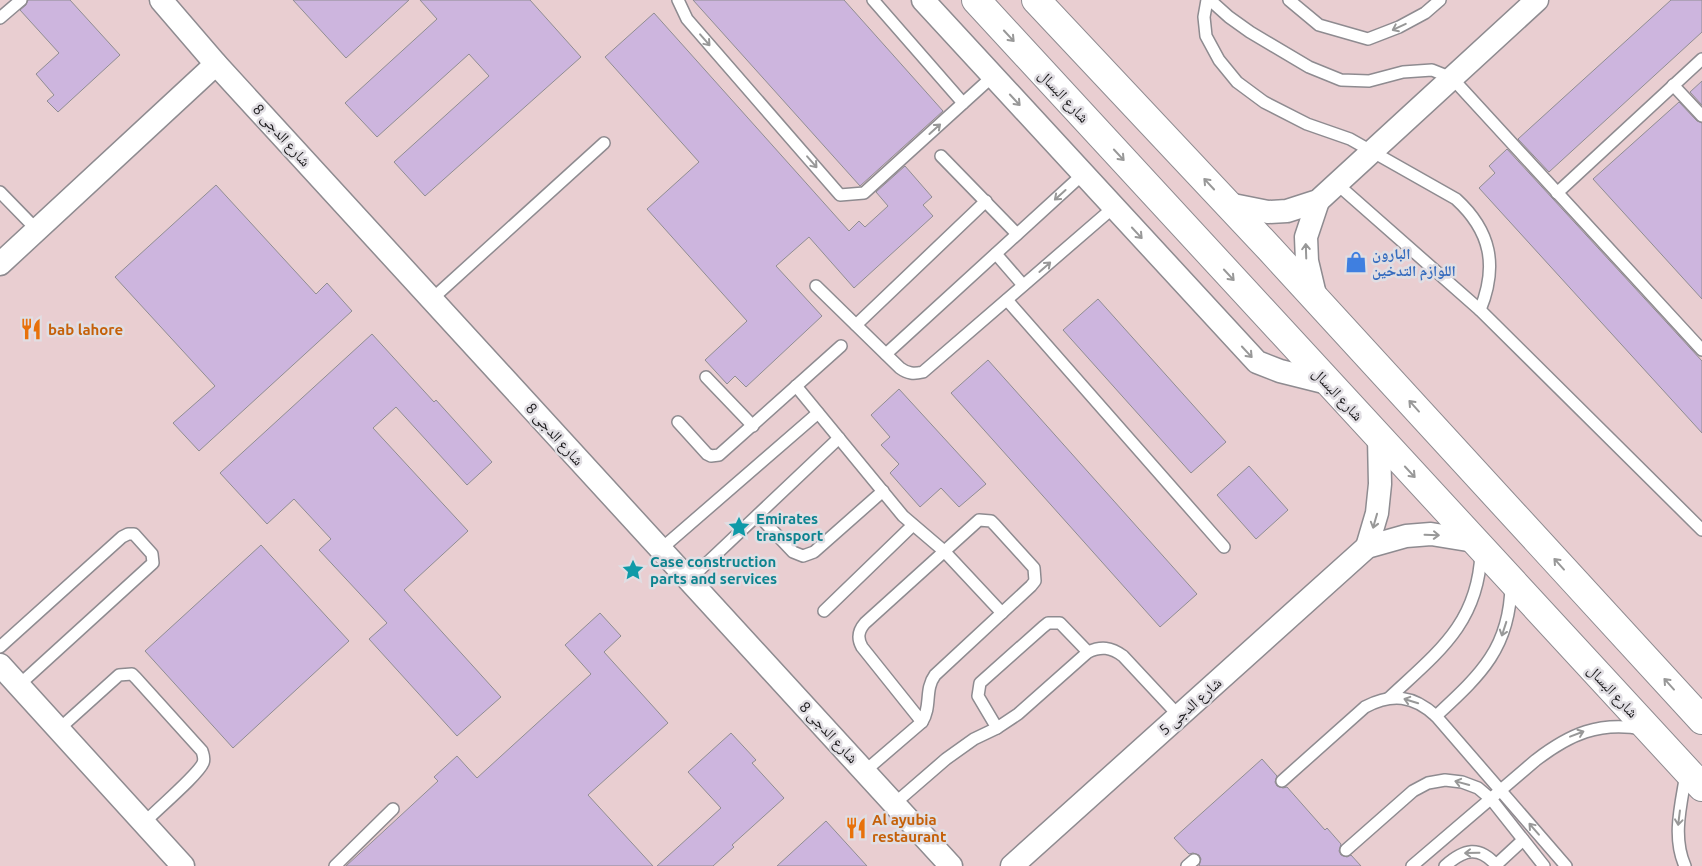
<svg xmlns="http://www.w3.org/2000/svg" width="1702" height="866" font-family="Ubuntu,'Noto Naskh Arabic',sans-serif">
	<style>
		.industrial { fill: #e9ced1 }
		.building { fill: #cdb5de; stroke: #908d92 }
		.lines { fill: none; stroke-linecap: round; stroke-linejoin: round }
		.lane-casing { stroke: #8e8b90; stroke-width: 14 }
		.street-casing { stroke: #8e8b90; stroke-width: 25 }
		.secondary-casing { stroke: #8e8b90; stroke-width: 30 }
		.lane { stroke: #fff; stroke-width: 11 }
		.street { stroke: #fff; stroke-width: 22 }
		.secondary { stroke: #fff; stroke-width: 28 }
		.oneway { stroke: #989898 }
		.labels { text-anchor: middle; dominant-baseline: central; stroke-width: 5; stroke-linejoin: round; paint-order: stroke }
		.street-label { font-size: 15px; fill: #1a191b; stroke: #e1dee3 }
		.shop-label { font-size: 15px; font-weight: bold; fill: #366cbe; stroke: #e1dee3; text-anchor: start }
		.food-label { font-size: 15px; font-weight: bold; fill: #c56008; stroke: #e1dee3; text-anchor: start }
		.culture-label { font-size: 15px; font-weight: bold; fill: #0d838f; stroke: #e1dee3; text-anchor: start }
	</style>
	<rect width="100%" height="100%" fill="#e1dee3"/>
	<rect class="industrial" x="0" y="0" width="1702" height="866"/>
	<g class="building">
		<path d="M28,0H70L120,55L58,112L47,101L54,95L36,74L59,53L20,10L26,5Z"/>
		<path d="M293,0H409L346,58Z"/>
		<path d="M420,0H530L581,57L425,196L394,162L489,76L469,54L377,137L345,103L437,19Z"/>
		<path d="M693,0H844L943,111L860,186Z"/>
		<path d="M1671,0H1702V32L1549,172L1518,139Z"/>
		<path d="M654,13L849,231L859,221L865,227L888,206L876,192L905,166L932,197L923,205L933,216L854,288L809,237L776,266L822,316L746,387L735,376L727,384L705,360L747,321L647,209L699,162L605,57Z"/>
		<path d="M1702,81V105L1690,92Z"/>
		<path d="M1679,102L1697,121L1702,123V299L1593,179Z"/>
		<path d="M1507,149L1702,361V433L1479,188L1495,173L1489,166Z"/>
		<path d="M216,185L316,294L327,283L352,311L199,451L173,423L215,386L115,277Z"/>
		<path d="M1098,299L1226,442L1191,473L1063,330Z"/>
		<path d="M372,334L434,402L436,400L492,462L467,485L396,407L373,428L468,531L404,590L501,697L457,736L369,639L387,623L319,550L331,539L294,499L267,524L220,473Z"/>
		<path d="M988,360L1197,594L1160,627L951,393Z"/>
		<path d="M899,389L986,484L959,507L941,488L920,507L890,473L899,464L881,445L890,437L871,415Z"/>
		<path d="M1249,466L1288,510L1256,539L1217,495Z"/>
		<path d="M261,545L349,641L233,748L145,651Z"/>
		<path d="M600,613L621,636L604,652L668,723L588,795L653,866H346L438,781L434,777L457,756L477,778L591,674L565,645Z"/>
		<path d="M731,733L756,760L752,763L784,798L732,845L734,847L713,866H657L721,808L688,772Z"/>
		<path d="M1262,759L1277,776L1275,782L1277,786L1283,788L1287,787L1325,830L1327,828L1341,844L1339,851L1341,855L1347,857L1351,855L1361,866H1199L1201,859L1199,855L1193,853L1189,854L1174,838Z"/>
		<path d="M826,821L867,866H777Z"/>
	</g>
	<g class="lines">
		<g class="lane-casing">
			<g id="lane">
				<path d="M678,0L687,19L840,195L864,193L993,76"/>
				<path d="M873,0L963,103"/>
				<path d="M1207,0L1204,17L1206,36L1219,60L1237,82L1264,102L1307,124L1350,139L1456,199C1491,231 1498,266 1480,310"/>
				<path d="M1210,0L1229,17L1250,32L1309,67L1341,80L1369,81L1403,72L1432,70L1452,78L1702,350"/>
				<path d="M1289,0L1319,25L1368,39L1399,27L1425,13L1440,0"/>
				<path d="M0,18L21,0"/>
				<path d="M1673,85L1702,116"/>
				<path d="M941,156L1017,234"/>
				<path d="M1337,184L1480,310L1702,530"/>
				<path d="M0,192L37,230"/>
				<path d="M1557,193L1702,59"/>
				<path d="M996,254L1023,285"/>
				<path d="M816,286L900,368C908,374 914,374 923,372L1114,207"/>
				<path d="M432,299L604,143"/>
				<path d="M1007,300L1224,547"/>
				<path d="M856,325L986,201"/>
				<path d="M886,354L1083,174"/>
				<path d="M706,377L753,426"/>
				<path d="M796,386L903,516L944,551L1002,613"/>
				<path d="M678,422L707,454L711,456L719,455L841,346"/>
				<path d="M758,515L793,552L803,556L814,552L883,491"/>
				<path d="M979,520L991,521L995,525L1034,568L1035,581L1031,586L935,675C924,690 932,706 922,722L862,647C857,638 858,631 865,623Z"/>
				<path d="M661,549L818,413"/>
				<path d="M689,580L839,438"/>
				<path d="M824,611L913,525"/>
				<path d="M0,647L122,537L128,534H134L152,554L153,563L19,685"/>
				<path d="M1389,698C1437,653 1478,624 1481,553"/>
				<path d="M1436,716C1479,676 1510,649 1511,585"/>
				<path d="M997,728L978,696L980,683L1043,627L1048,623H1060L1088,652"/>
				<path d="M59,729L119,675L132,674L136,678L202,751C203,755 205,758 203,763C198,775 155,811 144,823"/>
				<path d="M865,771L922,722"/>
				<path d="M1282,781L1365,707C1392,693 1413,695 1436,716L1566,866"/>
				<path d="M894,804L946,759L974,739L997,728L1018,714L1088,652C1101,646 1111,647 1123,656L1179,716"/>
				<path d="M1346,850L1413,791L1428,783L1445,780L1462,782L1478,788L1491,799L1544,866"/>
				<path d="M1496,865L1523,840"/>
				<path d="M335,866L393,809"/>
				<path d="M1187,866L1194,860"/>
				<path d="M1412,866L1536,760C1570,734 1599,721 1643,729"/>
				<path d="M1445,866C1464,849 1479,845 1497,866"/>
				<path d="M1685,866C1672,837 1681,805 1686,774"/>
			</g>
		</g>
		<g class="street-casing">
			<g id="street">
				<path d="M161,0L216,64L951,866"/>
				<path d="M923,0L1257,362L1280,371L1328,383"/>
				<path d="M1228,204L1268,212L1287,211L1318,201L1537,0"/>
				<path d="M0,264L216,64"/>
				<path d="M1316,299L1307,261L1306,237L1318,201"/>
				<path d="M1367,547L1377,513L1380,484L1379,438"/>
				<path d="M0,665L183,866"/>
				<path d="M1012,866L1367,547L1406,536L1431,534L1474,541"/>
			</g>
		</g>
		<g class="secondary-casing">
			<g id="secondary">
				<path d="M976,0L1702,787"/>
				<path d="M1036,0L1270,249L1702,720"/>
			</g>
		</g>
		<use href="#lane" class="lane"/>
		<use href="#street" class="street"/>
		<use href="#secondary" class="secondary"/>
	</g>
	<defs><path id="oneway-shaft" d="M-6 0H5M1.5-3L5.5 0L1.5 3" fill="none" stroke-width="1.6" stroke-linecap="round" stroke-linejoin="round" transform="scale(1.25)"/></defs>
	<g class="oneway">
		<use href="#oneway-shaft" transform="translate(1399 27) rotate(155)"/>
		<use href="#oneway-shaft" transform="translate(1009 36) rotate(47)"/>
		<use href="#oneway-shaft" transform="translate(705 40) rotate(49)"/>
		<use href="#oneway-shaft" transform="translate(1015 100) rotate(47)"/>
		<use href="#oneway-shaft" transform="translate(935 129) rotate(-42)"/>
		<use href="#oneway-shaft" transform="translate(1119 155) rotate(47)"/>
		<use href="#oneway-shaft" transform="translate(812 162) rotate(49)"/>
		<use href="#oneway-shaft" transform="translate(1209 184) rotate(-133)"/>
		<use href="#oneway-shaft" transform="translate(1060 195) rotate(138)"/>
		<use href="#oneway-shaft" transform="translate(1137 233) rotate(47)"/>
		<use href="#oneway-shaft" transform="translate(1306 251) rotate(-92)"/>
		<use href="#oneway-shaft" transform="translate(1045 267) rotate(-41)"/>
		<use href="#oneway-shaft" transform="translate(1229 275) rotate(47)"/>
		<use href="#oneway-shaft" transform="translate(1247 352) rotate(47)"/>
		<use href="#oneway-shaft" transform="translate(1414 406) rotate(-132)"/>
		<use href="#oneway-shaft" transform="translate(1410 472) rotate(47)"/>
		<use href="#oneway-shaft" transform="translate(1375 521) rotate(106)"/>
		<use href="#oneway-shaft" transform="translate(1432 535) rotate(2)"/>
		<use href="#oneway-shaft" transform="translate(1559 564) rotate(-132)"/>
		<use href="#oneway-shaft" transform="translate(1504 629) rotate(108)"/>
		<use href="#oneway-shaft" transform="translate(1669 684) rotate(-132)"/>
		<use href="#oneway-shaft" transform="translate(1411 701) rotate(-163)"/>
		<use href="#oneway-shaft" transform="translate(1577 734) rotate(-21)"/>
		<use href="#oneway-shaft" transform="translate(1462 783) rotate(-165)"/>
		<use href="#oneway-shaft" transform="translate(1679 818) rotate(97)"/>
		<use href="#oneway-shaft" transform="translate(1534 829) rotate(-131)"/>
		<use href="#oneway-shaft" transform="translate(1472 853) rotate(179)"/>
	</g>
	<defs>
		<g id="shop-bare" transform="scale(1.725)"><path d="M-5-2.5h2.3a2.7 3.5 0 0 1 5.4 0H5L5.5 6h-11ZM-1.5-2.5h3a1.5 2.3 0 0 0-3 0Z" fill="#3f7fe0" stroke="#e1dee3" stroke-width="2.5" paint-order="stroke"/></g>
		<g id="restaurant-bare" transform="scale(1.725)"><path d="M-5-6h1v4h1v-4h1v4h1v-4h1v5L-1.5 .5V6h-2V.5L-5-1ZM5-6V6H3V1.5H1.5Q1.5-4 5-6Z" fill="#e8710a" stroke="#e1dee3" stroke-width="2.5" paint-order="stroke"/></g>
		<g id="sight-bare" transform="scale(1.725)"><path d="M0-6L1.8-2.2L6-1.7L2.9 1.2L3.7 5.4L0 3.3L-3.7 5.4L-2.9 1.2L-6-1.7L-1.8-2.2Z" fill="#0f9aa8" stroke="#e1dee3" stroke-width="2.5" paint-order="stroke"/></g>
	</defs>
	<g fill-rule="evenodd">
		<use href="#shop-bare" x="1356" y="262"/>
		<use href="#restaurant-bare" x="31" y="329"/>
		<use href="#sight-bare" x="739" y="527"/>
		<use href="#sight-bare" x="633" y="570"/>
		<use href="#restaurant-bare" x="856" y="828"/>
	</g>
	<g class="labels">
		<g class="street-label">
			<text transform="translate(1064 96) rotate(47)">شارع البسال</text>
			<text transform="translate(282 135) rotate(48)">شارع الدجى 8</text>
			<text transform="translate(1338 394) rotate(47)">شارع البسال</text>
			<text transform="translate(555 434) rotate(48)">شارع الدجى 8</text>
			<text transform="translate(1613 691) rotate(47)">شارع البسال</text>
			<text transform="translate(1190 706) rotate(-42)">شارع الدجى 5</text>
			<text transform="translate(829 732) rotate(47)">شارع الدجى 8</text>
		</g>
		<g class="shop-label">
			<text x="1372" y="253">البارون<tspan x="1372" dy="17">اللوازم التدخين</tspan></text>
		</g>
		<g class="food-label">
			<text x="48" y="329">bab lahore</text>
			<text x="872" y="819">Al ayubia<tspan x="872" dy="17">restaurant</tspan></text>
		</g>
		<g class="culture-label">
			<text x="756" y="518">Emirates<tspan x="756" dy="17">transport</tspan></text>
			<text x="650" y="561">Case construction<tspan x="650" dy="17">parts and services</tspan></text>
		</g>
	</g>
</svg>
